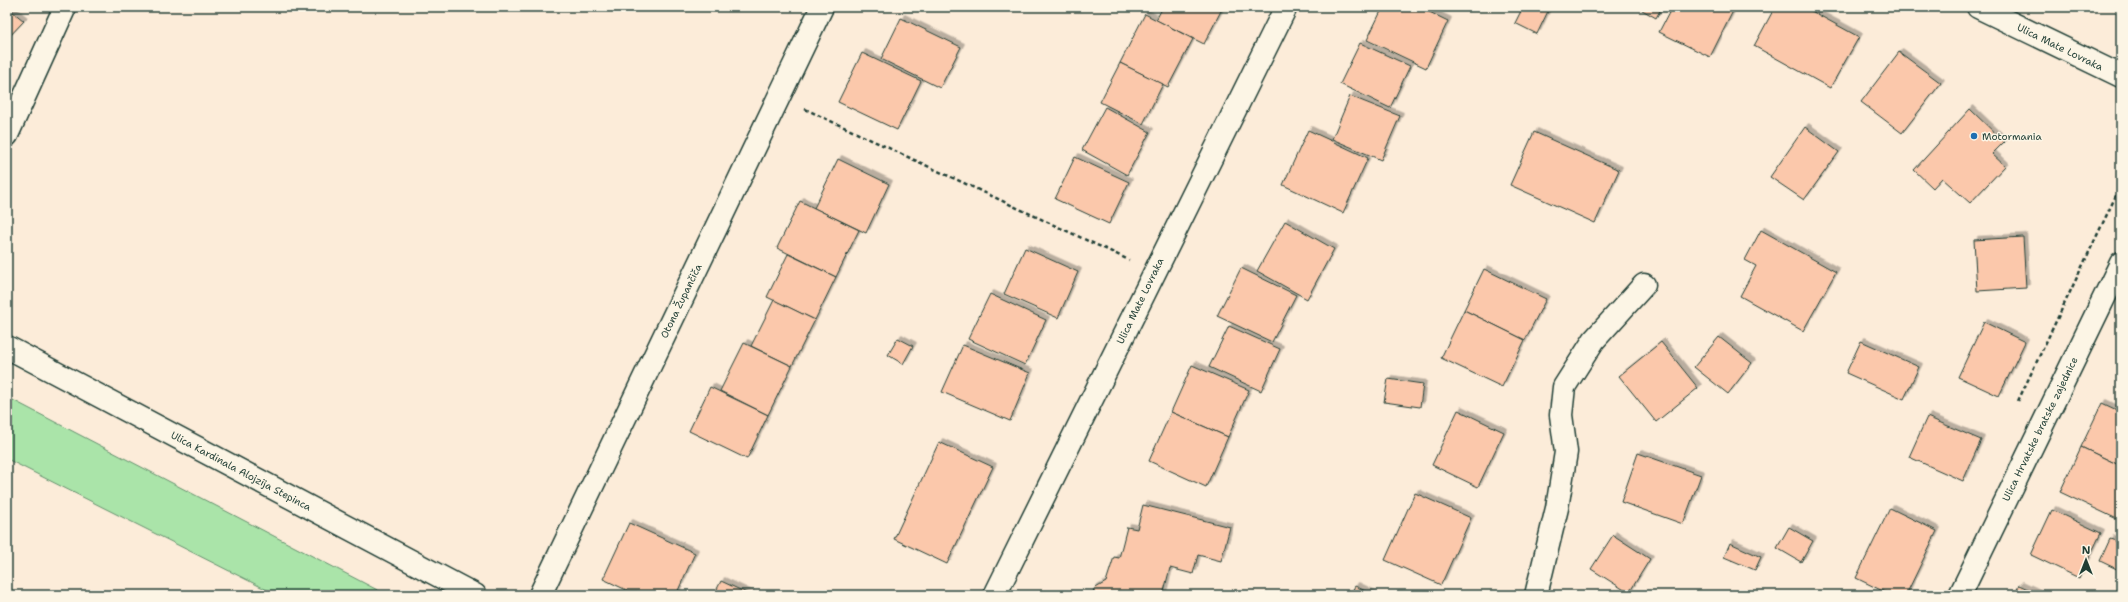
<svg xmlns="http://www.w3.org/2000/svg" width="2128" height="602" font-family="'Shantell Sans',sans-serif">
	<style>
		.green { fill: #aae4a9; stroke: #64906e }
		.building { fill: #fbc8ab; stroke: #1f3d34; filter: url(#shadow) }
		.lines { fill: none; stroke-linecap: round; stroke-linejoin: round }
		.minor-casing { stroke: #1f3d34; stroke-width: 25 }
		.tertiary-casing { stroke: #1f3d34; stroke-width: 25 }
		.path { stroke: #1f3d34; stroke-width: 2.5; stroke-dasharray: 4 3; stroke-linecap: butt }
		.minor { stroke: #fcf5e5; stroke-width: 22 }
		.tertiary { stroke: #fcf5e5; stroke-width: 22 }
		.poi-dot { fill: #1f6fb2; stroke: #fcf5e5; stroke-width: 1.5 }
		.labels { text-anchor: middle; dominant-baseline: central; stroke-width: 3; stroke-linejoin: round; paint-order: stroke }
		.street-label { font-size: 10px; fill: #1f3d34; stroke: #fcf5e5 }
		.poi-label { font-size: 10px; fill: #1f3d34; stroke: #fcf5e5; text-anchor: start }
	</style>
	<defs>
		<filter id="shadow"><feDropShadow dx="3.5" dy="-3.5" stdDeviation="0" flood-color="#0004"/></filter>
	</defs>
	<rect width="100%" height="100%" fill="#fcecd9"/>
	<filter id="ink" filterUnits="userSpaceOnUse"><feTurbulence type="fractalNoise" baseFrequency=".025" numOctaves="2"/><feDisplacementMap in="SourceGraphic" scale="8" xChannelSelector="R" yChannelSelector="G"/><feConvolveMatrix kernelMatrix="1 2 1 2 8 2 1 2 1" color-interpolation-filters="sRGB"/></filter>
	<g filter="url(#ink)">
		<path class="green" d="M7,397L387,595H277L7,459Z"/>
		<g class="building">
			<path d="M7,7L24,21L7,39Z"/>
			<path d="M1163,7H1223L1204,44L1156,20Z"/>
			<path d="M1383,7H1419L1448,21L1426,68L1367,40Z"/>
			<path d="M1523,7H1550L1537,34L1515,23Z"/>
			<path d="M1637,7H1662L1656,18Z"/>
			<path d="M1672,7H1735L1710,57L1659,32Z"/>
			<path d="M1775,7H1804L1859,37L1830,88L1754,46Z"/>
			<path d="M1145,14L1193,39L1168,87L1120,63Z"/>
			<path d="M901,18L961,47L940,88L881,59Z"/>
			<path d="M1360,43L1410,66L1390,108L1340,84Z"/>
			<path d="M1899,52L1941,83L1902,133L1861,102Z"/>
			<path d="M862,53L921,81L897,130L838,102Z"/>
			<path d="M1120,63L1163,84L1143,124L1100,102Z"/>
			<path d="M1350,96L1400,116L1381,160L1332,139Z"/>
			<path d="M1105,107L1150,132L1127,175L1082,150Z"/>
			<path d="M1970,109L2004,142L1992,154L2005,166L1970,203L1942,178L1933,188L1914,170Z"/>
			<path d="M1805,127L1839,152L1804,200L1770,177Z"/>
			<path d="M1308,130L1368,158L1343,213L1283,185Z"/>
			<path d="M1534,132L1619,170L1595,223L1510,185Z"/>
			<path d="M1075,157L1129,182L1109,224L1055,199Z"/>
			<path d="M838,159L889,184L866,233L814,208Z"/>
			<path d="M800,201L859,230L836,277L777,248Z"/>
			<path d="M1285,221L1334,249L1307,299L1257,271Z"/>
			<path d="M1761,230L1836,272L1803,331L1740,296L1756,266L1745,260Z"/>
			<path d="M2023,237L2026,288L1977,291L1974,240Z"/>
			<path d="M1025,248L1078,272L1058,318L1004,294Z"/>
			<path d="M788,254L836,277L815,320L767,297Z"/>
			<path d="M1241,268L1296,295L1272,342L1217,316Z"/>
			<path d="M1484,269L1546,299L1525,340L1464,310Z"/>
			<path d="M990,294L1046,320L1025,365L968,339Z"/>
			<path d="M774,300L815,320L792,366L751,346Z"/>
			<path d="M1464,310L1525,340L1502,387L1441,358Z"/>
			<path d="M1984,322L2025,342L1999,396L1958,377Z"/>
			<path d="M1229,326L1280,349L1261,391L1209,367Z"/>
			<path d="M1719,337L1752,363L1728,394L1694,367Z"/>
			<path d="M898,338L913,346L903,364L888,355Z"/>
			<path d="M1861,341L1919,367L1904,399L1846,373Z"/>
			<path d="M1661,342L1698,388L1656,422L1619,376Z"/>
			<path d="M744,343L792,366L768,415L720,391Z"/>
			<path d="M963,345L1030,373L1010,421L942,392Z"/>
			<path d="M1192,365L1249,390L1228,437L1171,412Z"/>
			<path d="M1388,379L1423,384L1420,407L1384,402Z"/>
			<path d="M710,387L768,415L747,459L689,431Z"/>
			<path d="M2102,403L2121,412V466L2081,447Z"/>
			<path d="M1458,410L1504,432L1478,487L1432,465Z"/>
			<path d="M1171,412L1228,437L1206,487L1149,461Z"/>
			<path d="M1927,417L1981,440L1963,481L1909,457Z"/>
			<path d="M939,442L993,467L947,564L894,539Z"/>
			<path d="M2081,447L2121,466V512L2117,519L2060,492Z"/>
			<path d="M1638,453L1701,475L1683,524L1621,502Z"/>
			<path d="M1415,493L1471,518L1441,585L1385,560Z"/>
			<path d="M1143,505L1230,527L1221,561L1198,555L1193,574L1170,568L1163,595H1092L1094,589L1106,582L1114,557L1119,558L1127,527L1137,529Z"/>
			<path d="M1890,508L1937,531L1906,595H1891L1856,578Z"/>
			<path d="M2052,510L2101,533L2079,578L2031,555Z"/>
			<path d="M629,523L695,553L676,595H637L603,579Z"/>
			<path d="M1789,527L1813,541L1801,562L1777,548Z"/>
			<path d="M1613,535L1650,559L1629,593L1591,569Z"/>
			<path d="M2110,539L2121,543V571L2100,561Z"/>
			<path d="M1730,543L1761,557L1755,570L1724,557Z"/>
			<path d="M721,581L751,595H714Z"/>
			<path d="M2019,585L2041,595H2015Z"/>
			<path d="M1355,586L1374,595H1350Z"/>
		</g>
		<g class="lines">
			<g class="minor-casing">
				<g id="minor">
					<path d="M1978,7L2121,76"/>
					<path d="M7,135L65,7"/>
					<path d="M7,347L475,595"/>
					<path d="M540,595L822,7"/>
					<path d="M995,595L1286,7"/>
					<path d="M1536,595L1557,508L1566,452L1561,415L1564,387L1594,340L1644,285"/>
				</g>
			</g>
			<g class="tertiary-casing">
				<path id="tertiary" d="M1960,595L2121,263"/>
			</g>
			<g class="path">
				<path d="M805,109L1129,260"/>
				<path d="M2018,401L2121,185"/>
			</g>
			<use href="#minor" class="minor"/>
			<use href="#tertiary" class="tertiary"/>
		</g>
	</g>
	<circle class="poi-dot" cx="1974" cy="136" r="4"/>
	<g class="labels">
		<g class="street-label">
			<text transform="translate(2060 47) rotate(26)">Ulica Mate Lovraka</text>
			<text transform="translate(681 301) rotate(-64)">Otona Župančiča</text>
			<text transform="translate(1140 301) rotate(-64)">Ulica Mate Lovraka</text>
			<text transform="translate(2040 429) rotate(-64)">Ulica Hrvatske bratske zajednice</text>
			<text transform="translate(241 471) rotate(28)">Ulica Kardinala Alojzija Stepinca</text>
		</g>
		<g class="poi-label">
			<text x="1982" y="136">Motormania</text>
		</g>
	</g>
	<rect width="2128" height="602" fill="none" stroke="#fcf5e5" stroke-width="24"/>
	<rect x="12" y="12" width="2104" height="578" fill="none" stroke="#1f3d34" stroke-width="1.5" filter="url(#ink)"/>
	<g transform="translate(2086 560)" stroke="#fcf5e5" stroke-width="3" paint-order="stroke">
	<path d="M0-3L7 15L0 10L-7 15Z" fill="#1f3d34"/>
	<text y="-6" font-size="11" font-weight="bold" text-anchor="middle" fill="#1f3d34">N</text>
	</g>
</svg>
